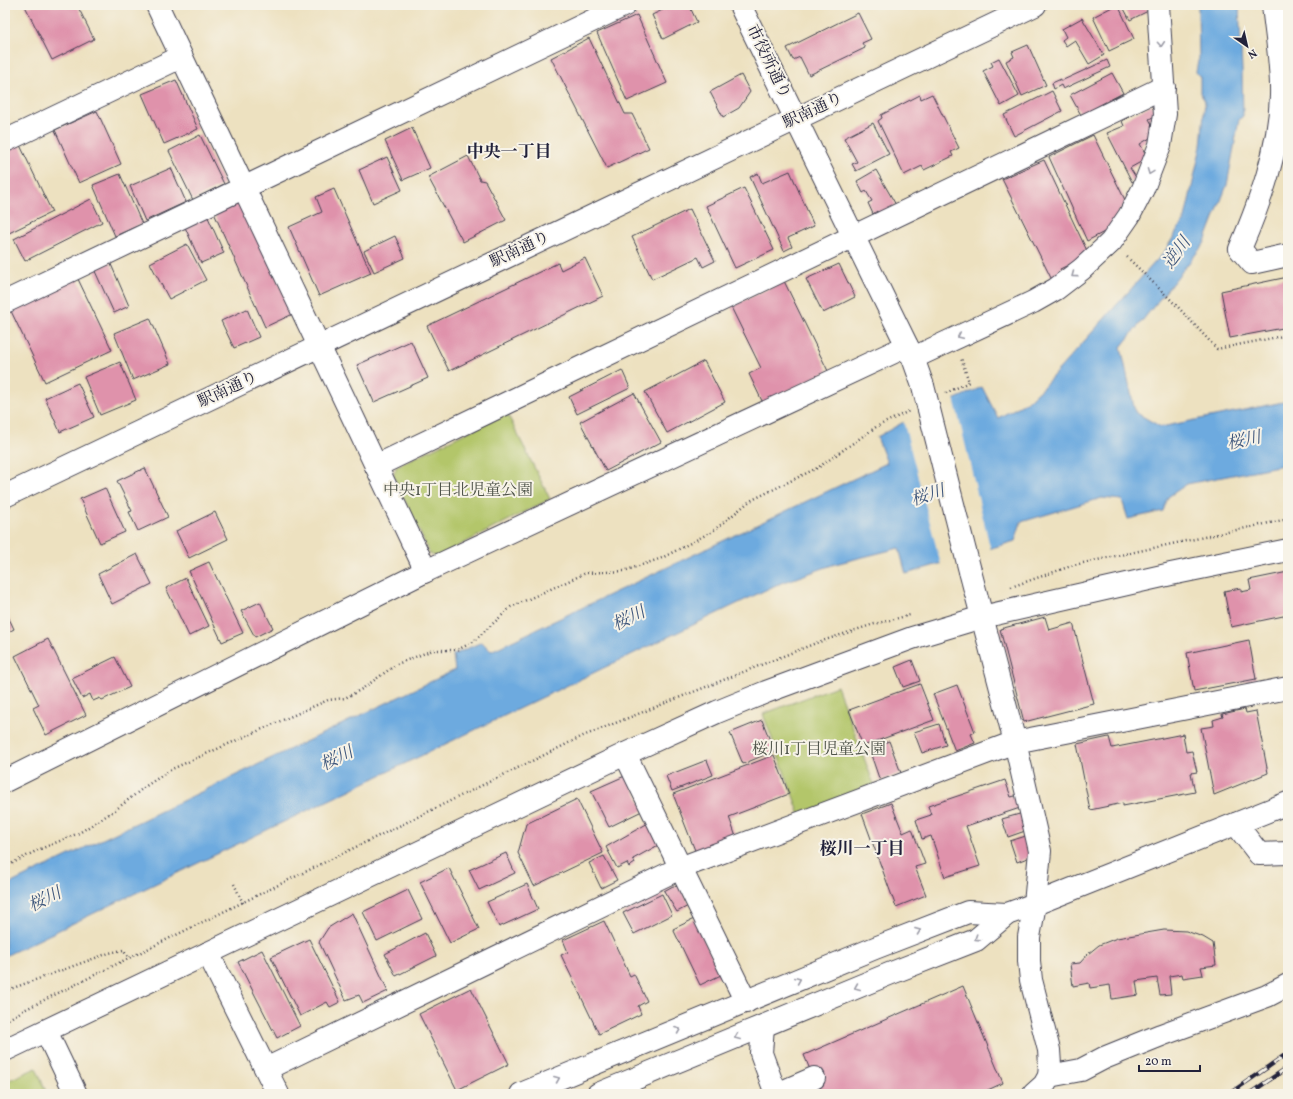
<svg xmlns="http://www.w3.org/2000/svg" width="1293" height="1099" font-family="Vollkorn,'Noto Serif JP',serif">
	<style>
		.green { fill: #b3c66a; stroke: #6a7452 }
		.water { fill: #6daadf; stroke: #48668d }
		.pier { fill: #ede1c0 }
		.building { fill: #df92ab }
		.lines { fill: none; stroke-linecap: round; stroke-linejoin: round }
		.minor-casing { stroke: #403f4f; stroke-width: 24 }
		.path { stroke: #403f4f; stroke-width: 2.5; stroke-dasharray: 1 3; stroke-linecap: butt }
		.minor { stroke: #fff; stroke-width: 22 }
		.rail-casing { stroke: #22223b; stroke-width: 4.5 }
		.rail { stroke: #f7f3e8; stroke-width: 3; stroke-dasharray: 9; stroke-linecap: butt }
		.minor-bridge-casing { stroke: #403f4f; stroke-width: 24; stroke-linecap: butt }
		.minor-bridge { stroke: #fff; stroke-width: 22 }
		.oneway { stroke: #9c9ca7 }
		.labels { text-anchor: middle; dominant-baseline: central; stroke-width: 4; stroke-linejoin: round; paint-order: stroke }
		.street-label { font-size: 16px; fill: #22223b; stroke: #f7f3e8 }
		.park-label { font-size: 16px; fill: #4e5349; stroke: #f7f3e8 }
		.neighbourhood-label { font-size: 17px; font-weight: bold; fill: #22223b; stroke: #f7f3e8 }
		.water-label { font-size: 17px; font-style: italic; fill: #40587d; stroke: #f7f3e8 }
	</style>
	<rect width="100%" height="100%" fill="#f7f3e8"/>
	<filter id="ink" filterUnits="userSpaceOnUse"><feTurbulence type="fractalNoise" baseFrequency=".025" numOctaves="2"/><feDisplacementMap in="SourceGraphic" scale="8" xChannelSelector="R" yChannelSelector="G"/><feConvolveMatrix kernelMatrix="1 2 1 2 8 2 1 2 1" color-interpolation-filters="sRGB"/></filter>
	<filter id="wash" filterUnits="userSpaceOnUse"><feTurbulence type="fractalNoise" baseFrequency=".012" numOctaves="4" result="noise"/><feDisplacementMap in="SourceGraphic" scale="16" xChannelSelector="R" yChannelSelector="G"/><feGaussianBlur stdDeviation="0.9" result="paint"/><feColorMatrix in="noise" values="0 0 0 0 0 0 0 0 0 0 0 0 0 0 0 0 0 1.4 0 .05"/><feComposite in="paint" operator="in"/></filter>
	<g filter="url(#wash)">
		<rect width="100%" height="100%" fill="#ede1c0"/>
		<g class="green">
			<path d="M507,413L550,499L437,557L430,554L393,475L397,466Z"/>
			<path d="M837,686L875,787L800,815L763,714Z"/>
			<path d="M36,1068L47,1094H5V1082Z"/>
		</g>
		<path class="water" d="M1198,5H1239L1242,69L1243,116L1239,120L1227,185L1204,244L1121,347L1135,412L1161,427L1288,401V464L1187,484L1168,497L1163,511L1128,519L1122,500L1102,498L1021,522L1015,541L906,574L899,548L835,564L776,585L5,956V886L455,670L453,655L482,642L491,651L887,463L877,437L902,423L982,387L998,418L1027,402L1044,386L1165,251L1185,218L1201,146L1205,101L1200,93V77L1196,72L1198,61L1199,59Z"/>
		<path class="pier" d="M954,398L991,551L941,565L903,420Z"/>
		<g id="blocks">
			<g class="building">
				<path d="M77,5L94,39L52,60L25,6Z"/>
				<path d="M673,5H689L697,22L663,39L652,15Z"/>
				<path d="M1116,5H1118L1134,39L1109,51L1093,17Z"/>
				<path d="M1122,5H1145L1148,11L1130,20Z"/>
				<path d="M858,13L871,39L862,43L865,48L809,75L800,57L793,60L787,48Z"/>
				<path d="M637,15L667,83L627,101L597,33Z"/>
				<path d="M1082,18L1104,55L1089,64L1075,40L1066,46L1062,40L1066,37L1062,29Z"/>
				<path d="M589,38L625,114H632L649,148L607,168L551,58Z"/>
				<path d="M1028,45L1046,85L1022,96L1006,61L1014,57L1012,52Z"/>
				<path d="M999,58L1019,96L1001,106L983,71L993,66L991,62Z"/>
				<path d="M1107,60L1110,67L1063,89L1061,85L1054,89L1052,83L1061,79V81Z"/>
				<path d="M1112,73L1123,93L1081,115L1070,95Z"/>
				<path d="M741,75L750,92L739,108L723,117L710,92Z"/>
				<path d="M176,80L198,129L164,144L142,94Z"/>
				<path d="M1052,91L1062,111L1014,136L1004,115Z"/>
				<path d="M932,94L959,148L951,152L953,156L924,170L922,166L904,175L878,121L882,118L881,115L920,95L921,99Z"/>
				<path d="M1151,105L1157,115L1149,119L1153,126L1150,138L1140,144L1148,158L1130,168L1137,179L1132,182L1107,133L1124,126L1122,121Z"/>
				<path d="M97,111L121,164L79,183L55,130Z"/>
				<path d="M873,123L889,154L856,171L852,164L857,162L844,138Z"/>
				<path d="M412,128L430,168L403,180L385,141Z"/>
				<path d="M200,135L224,184L193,200L169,151Z"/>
				<path d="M1093,135L1126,202L1106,231L1087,241L1049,157Z"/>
				<path d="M19,143L52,212L9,233L5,224V150Z"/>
				<path d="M468,156L480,180L485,181L506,220L463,242L428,177Z"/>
				<path d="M387,157L402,190L373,203L359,170Z"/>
				<path d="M1044,160L1089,255L1060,269L1063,275L1052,280L1002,179Z"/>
				<path d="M171,168L186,202L145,221L130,186Z"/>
				<path d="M876,170L896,205L879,215L877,211L873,214L868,203L872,201L866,191L863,193L857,181Z"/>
				<path d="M790,171L814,226L788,238L792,247L784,251L750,177L758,173L762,183Z"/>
				<path d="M120,174L142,224L115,236L93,185Z"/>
				<path d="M744,188L774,250L735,268L706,206Z"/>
				<path d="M334,189L371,273L319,296L289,227L322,212L316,197Z"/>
				<path d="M91,199L102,222L25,261L14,239Z"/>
				<path d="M242,200L293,314L265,327L214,213Z"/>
				<path d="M690,209L715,261L703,267L698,257L652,279L632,237Z"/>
				<path d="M207,215L224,253L201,263L184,225Z"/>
				<path d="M395,236L405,258L374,272L364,251Z"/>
				<path d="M187,244L206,280L169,299L150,263Z"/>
				<path d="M585,258L603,296L449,371L427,326L558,263L561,270Z"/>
				<path d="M110,262L129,306L114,313L94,269Z"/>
				<path d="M839,264L855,297L823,313L806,279Z"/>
				<path d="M77,277L112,350L45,382L10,309Z"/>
				<path d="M1288,277V327L1230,338L1221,291Z"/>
				<path d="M784,281L828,371L763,403L749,374L761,368L731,307Z"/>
				<path d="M247,309L259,337L234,348L221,321Z"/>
				<path d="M150,318L170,364L133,380L114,333Z"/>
				<path d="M411,341L428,378L374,402L357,365Z"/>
				<path d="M704,361L725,402L667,433L645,392Z"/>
				<path d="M120,362L136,400L100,415L84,377Z"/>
				<path d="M622,370L630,388L577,414L569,397Z"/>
				<path d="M78,383L94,417L60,432L45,398Z"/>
				<path d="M634,393L661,442L606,471L580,422Z"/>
				<path d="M145,468L168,517L138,531L129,512L132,511L117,481Z"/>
				<path d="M105,488L125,532L100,543L80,499Z"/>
				<path d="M215,512L228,539L189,558L176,531Z"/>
				<path d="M137,554L152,584L112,604L98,574Z"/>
				<path d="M209,562L243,633L222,642L189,571Z"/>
				<path d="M1288,572V615L1231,627L1224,591L1241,588V592L1251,590L1249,580Z"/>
				<path d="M186,578L209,626L189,636L166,588Z"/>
				<path d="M260,602L273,628L255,637L241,611Z"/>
				<path d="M5,610L14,629L5,634Z"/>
				<path d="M1045,617L1049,630L1073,623L1094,704L1024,722L1000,629Z"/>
				<path d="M48,639L86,715L46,735L33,708L39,705L15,656Z"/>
				<path d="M1249,640L1256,679L1194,691L1187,653Z"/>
				<path d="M115,657L130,687L102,700L100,698L93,701L90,694L82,698L72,678Z"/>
				<path d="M912,660L920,681L903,687L895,667Z"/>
				<path d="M920,684L934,720L863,746L849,710Z"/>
				<path d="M957,685L975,732L971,734L975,743L955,751L933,694Z"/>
				<path d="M1245,709L1246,713L1256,711L1268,773L1214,795L1201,728L1214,726L1213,720L1223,717L1222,714Z"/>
				<path d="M762,720L774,751L743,764L730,733Z"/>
				<path d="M939,724L946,745L922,753L914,732Z"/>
				<path d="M1183,734L1186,752L1192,751L1197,772L1191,773L1195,792L1123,806V803L1090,810L1077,744L1109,737L1112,748Z"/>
				<path d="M889,741L901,773L880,781L869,749Z"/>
				<path d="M774,755L789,794L729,817L736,837L696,853L673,794Z"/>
				<path d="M707,760L713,775L672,791L666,776Z"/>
				<path d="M627,775L644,810L609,827L591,791Z"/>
				<path d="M1005,780L1011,797L1019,795L1023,807L966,826L980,866L945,877L931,836L922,839L916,820L931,815L928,806Z"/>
				<path d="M577,799L603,853L534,886L518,853L526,824Z"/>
				<path d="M891,803L903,833L912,829L925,864L915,867L926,895L896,907L862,814Z"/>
				<path d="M1023,813L1028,830L1008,837L1002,819Z"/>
				<path d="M650,822L662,843L633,859L635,863L629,867L627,863L617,868L606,847Z"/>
				<path d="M1029,835L1030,857L1017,862L1010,841Z"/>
				<path d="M506,853L515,873L479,890L469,870Z"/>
				<path d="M604,856L617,880L601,888L589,863Z"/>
				<path d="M449,868L479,929L450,943L420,882Z"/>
				<path d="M527,884L538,909L499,927L487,902Z"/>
				<path d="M673,886L680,887L690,905L677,912L664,891Z"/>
				<path d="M408,890L422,919L377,941L363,912Z"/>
				<path d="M662,894L672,915L634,934L623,913Z"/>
				<path d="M352,913L388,991L363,1003L359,995L346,1000L319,942L328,928Z"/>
				<path d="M694,919L721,975L700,985L673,929Z"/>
				<path d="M604,921L630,976L634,974L647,1001L638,1006L641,1014L599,1034L561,955L568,952L563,940Z"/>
				<path d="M1164,930L1186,931L1203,937L1213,943L1216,965L1201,967L1203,975L1183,978L1182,974L1169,976L1171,994L1160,995L1157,978L1136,981L1138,995L1112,999L1110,985L1090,988L1089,983L1073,986L1070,964L1080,963L1088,954L1099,945L1117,938Z"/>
				<path d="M425,933L436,956L396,976L385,954Z"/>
				<path d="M309,939L340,1002L330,1007L327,1002L300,1016L271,957Z"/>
				<path d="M262,950L300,1026L277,1038L238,962Z"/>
				<path d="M963,986L1003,1083L979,1094H820L804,1055Z"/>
				<path d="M471,988L509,1064L457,1090L419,1014Z"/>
			</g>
		</g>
	</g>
	<g filter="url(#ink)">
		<use href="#blocks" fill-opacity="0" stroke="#403f4f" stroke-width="1"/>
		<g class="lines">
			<g class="minor-casing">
				<g id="minor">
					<path d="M157,5L426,571"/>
					<path d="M740,5L913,358L923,386"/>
					<path d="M1273,5C1276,35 1282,66 1281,96C1279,150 1261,200 1240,249L1252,263L1288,255"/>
					<path d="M5,141L181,57"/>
					<path d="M5,302L625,5"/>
					<path d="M913,358L1033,302L1056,289L1082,269L1111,242L1129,216L1143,189L1160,145L1165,114L1158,5"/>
					<path d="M376,466L1164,87"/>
					<path d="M5,496L1035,5"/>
					<path d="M970,571L1015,742L1040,851L1035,904L1029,937V961L1031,980L1049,1050L1050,1065L1049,1076L1044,1085L1034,1094"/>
					<path d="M625,754L746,1002"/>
					<path d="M5,781L426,571L907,346"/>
					<path d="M1236,824L1259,854L1288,853"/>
					<path d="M208,953L278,1094"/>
					<path d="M763,1026L761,1053L776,1094"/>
					<path d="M46,1031L76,1094"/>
					<path d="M5,1050L625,754L717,712L766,692L912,638L982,617L1171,574L1288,550"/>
					<path d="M266,1069L680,868L1015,742L1288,688"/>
					<path d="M1049,1076L1081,1070L1104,1058L1161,1035L1267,996L1288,985"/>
					<path d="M521,1094L875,948L968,912L1007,914"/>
					<path d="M598,1094L889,974L976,940L1007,914L1035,904L1288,803"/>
					<path d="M777,1094L814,1078"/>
				</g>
			</g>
			<g class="path">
				<path d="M1127,257L1177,306L1217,349L1288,335"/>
				<path d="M946,393L969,382L961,358"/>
				<path d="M1011,587L1074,565L1288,519"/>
				<path d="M5,867L38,850L79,833L114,811L146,786L172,769L328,700L345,698L362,689L397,664L433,650H457L473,642L511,607L586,573L624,571L662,558L713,531L750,501L819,467L876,427L909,411"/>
				<path d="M234,884L243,903"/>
				<path d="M5,991L109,953L123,950L129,958"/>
				<path d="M5,1021L24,1010L129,958L583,736L816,643L871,625L910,615"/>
			</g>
			<use href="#minor" class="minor"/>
			<g class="rail-casing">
				<g id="rail">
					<path d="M1229,1094L1288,1053"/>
					<path d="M1249,1094L1288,1067"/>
				</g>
			</g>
			<use href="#rail" class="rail"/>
			<g class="minor-bridge-casing">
				<path id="minor-bridge" d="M923,386L970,571"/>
			</g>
			<use href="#minor-bridge" class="minor-bridge"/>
		</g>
		<defs><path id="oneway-chevron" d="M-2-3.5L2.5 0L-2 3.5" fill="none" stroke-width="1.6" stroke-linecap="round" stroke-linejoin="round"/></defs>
		<g class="oneway">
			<use href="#oneway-chevron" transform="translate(1161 44) rotate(86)"/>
			<use href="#oneway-chevron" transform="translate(1150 172) rotate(111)"/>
			<use href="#oneway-chevron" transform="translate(1074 275) rotate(143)"/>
			<use href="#oneway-chevron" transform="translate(960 336) rotate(155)"/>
			<use href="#oneway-chevron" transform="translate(918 931) rotate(-21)"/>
			<use href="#oneway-chevron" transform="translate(977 938) rotate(147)"/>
			<use href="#oneway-chevron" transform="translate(798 980) rotate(-23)"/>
			<use href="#oneway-chevron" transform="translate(857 987) rotate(157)"/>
			<use href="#oneway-chevron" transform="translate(678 1030) rotate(-22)"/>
			<use href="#oneway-chevron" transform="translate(737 1037) rotate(158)"/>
			<use href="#oneway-chevron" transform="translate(557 1079) rotate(-22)"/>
		</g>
	</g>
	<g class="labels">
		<g class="street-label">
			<text transform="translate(768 62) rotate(64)">市役所通り</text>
			<text transform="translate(813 111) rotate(-25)">駅南通り</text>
			<text transform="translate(520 250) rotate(-25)">駅南通り</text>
			<text transform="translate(228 390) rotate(-25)">駅南通り</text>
		</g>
		<g class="park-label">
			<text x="458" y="491">中央1丁目北児童公園</text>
			<text x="819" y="750">桜川1丁目児童公園</text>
		</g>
		<g class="neighbourhood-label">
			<text x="509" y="152">中央一丁目</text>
			<text x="862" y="849">桜川一丁目</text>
		</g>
		<g class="water-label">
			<text transform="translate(1177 253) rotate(-54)">逆川</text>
			<text transform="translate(1244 441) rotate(-12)">桜川</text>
			<text transform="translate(928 496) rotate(-18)">桜川</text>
			<text transform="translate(629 619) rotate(-26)">桜川</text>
			<text transform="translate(337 759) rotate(-26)">桜川</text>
			<text transform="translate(45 900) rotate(-26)">桜川</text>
		</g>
	</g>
	<rect width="1293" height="1099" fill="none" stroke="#f7f3e8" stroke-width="20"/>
	<g transform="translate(1247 46) rotate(146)" stroke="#f7f3e8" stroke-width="3" paint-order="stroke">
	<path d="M0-3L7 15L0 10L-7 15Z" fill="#22223b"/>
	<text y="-6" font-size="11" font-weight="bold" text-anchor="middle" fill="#22223b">N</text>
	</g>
	<path d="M1139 1065v6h61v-6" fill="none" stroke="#22223b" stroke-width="2"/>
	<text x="1145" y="1065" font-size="12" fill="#22223b" stroke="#f7f3e8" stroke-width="3" paint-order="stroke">20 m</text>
</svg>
